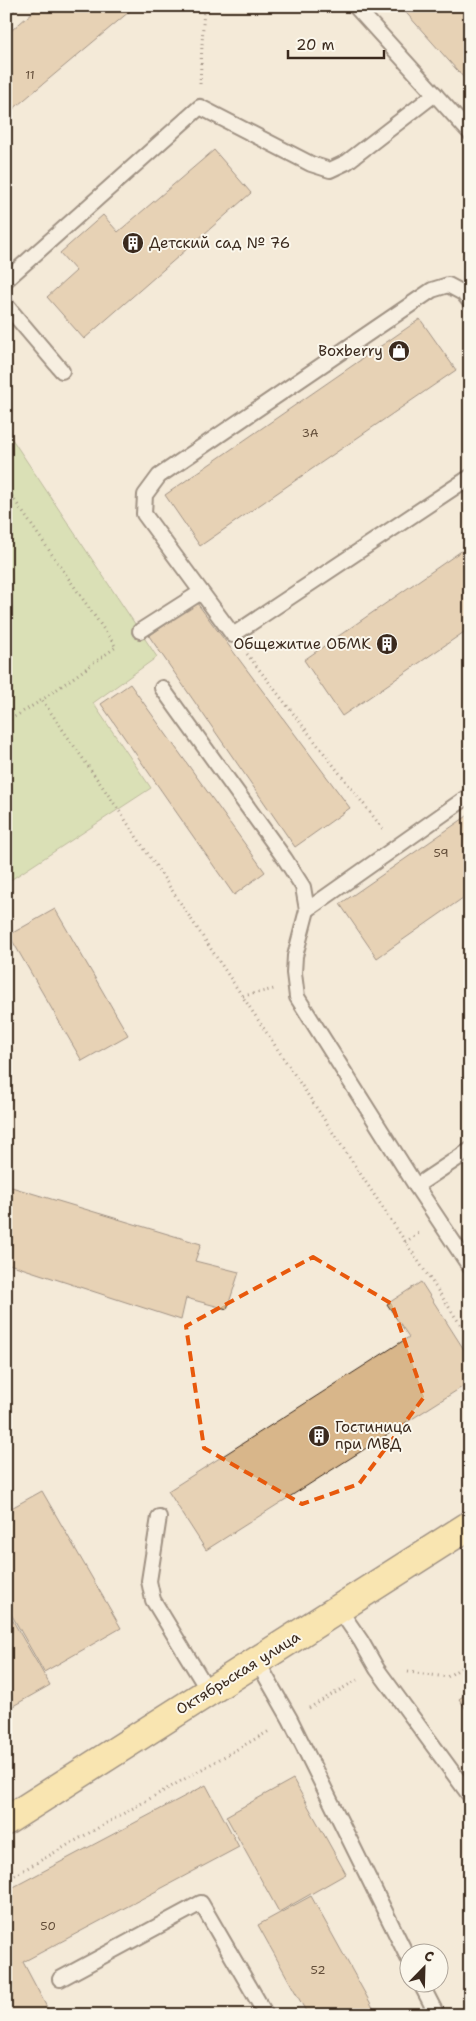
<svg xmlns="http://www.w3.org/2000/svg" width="476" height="2021" font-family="'Shantell Sans',sans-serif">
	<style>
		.green { fill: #bad58c; stroke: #7a8055 }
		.building { fill: #d8b68a; stroke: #3b2a1e }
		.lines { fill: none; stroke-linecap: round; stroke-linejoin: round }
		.service-casing { stroke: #3b2a1e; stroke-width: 18 }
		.primary-casing { stroke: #3b2a1e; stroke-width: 31 }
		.path { stroke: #3b2a1e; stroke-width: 3; stroke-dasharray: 1 4; stroke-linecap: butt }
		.service { stroke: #fbf7ec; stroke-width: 14 }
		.primary { stroke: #ffdf80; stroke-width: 28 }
		.marked { fill: none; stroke: #e8590c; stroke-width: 4; stroke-dasharray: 10 6; stroke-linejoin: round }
		.labels { text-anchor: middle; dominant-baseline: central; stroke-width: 4; stroke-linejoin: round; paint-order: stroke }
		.number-label { font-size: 12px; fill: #624d39 }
		.poi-label { font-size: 15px; fill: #3b2a1e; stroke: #fbf7ec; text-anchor: start }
		.street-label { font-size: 15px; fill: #3b2a1e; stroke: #fbf7ec }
	</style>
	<rect width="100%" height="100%" fill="#f4ead8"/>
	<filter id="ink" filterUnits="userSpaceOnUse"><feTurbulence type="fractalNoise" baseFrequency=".02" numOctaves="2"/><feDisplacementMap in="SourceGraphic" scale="10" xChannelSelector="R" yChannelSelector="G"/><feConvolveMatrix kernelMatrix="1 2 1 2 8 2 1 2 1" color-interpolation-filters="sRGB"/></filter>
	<g filter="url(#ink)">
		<path class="green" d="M6,430L157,657L93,703L151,788L6,883Z"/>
		<g class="building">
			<path d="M40,6H136L6,115V35Z"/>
			<path d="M400,6H470V75L465,79Z"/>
			<path d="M214,150L251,193L84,339L47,297L76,271L60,253L103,215L118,232Z"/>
			<path d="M420,319L456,370L200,546L165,495Z"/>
			<path d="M470,545V628L342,716L304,660Z"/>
			<path d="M197,603L350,808L295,847L149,636Z"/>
			<path d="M130,684L265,872L234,895L101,704Z"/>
			<path d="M470,814V893L377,958L340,904Z"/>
			<path d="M55,909L128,1035L82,1061L9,935Z"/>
			<path d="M8,1186L201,1244L195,1261L239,1272L227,1309L186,1298L181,1320L6,1263V1187Z"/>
			<path d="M421,1282L470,1359V1382L206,1550L168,1491L409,1337L387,1304Z"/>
			<path d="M42,1491L121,1628L44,1672L6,1605V1511Z"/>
			<path d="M6,1609L50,1685L6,1710Z"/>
			<path d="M470,1691V1715L459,1699Z"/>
			<path d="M293,1779L346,1874L279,1912L226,1816Z"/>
			<path d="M206,1785L239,1847L23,1962L51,2015H6V1891Z"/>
			<path d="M311,1896L377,2015H308L258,1925Z"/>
		</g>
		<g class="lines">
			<g class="service-casing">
				<g id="service">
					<path d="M355,6L470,133"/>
					<path d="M6,7L7,6"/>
					<path d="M6,280L200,107L311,164L330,170L347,162L435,94"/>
					<path d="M470,302L463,293L448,285L432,290L159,476L145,495L144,514L233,635L470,477"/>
					<path d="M6,305L62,371"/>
					<path d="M140,631L201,592"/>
					<path d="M162,688L285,859L303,887L307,910L295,956L294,973L297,997L416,1186"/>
					<path d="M307,910L470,795"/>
					<path d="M470,1150L416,1186L470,1267"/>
					<path d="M159,1517L149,1581L153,1600L209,1692"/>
					<path d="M339,1609L361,1641L377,1669L470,1796"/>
					<path d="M257,1661L290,1719L408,1958"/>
					<path d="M60,1979L201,1903L266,2015"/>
					<path d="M421,1984L437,2015"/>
				</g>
			</g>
			<g class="primary-casing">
				<path id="primary" d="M6,1821L470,1525"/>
			</g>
			<g class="path">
				<path d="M200,84L204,6"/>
				<path d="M6,488L116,647L42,700L118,809L470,1339"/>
				<path d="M247,654L383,829"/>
				<path d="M6,722L42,700"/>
				<path d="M243,996L274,989"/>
				<path d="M405,1242L419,1233"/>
				<path d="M408,1672L447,1677L470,1662"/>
				<path d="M309,1708L357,1680"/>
				<path d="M6,1880L271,1730"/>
			</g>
			<use href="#service" class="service"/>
			<use href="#primary" class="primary"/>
		</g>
	</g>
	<path d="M0 0H476V2021H0ZM313,1257L392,1304L424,1397L359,1484L302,1504L204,1448L186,1326Z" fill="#f4ead8" fill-opacity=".55" fill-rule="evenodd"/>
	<path class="marked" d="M313,1257L392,1304L424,1397L359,1484L302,1504L204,1448L186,1326Z"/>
	<defs>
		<g id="building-disc" transform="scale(1.125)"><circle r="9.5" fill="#3b2a1e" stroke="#fbf7ec"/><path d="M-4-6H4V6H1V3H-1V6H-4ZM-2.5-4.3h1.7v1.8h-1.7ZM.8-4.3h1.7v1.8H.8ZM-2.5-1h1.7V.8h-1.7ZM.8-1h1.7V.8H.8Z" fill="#fff"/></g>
		<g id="shop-disc" transform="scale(1.125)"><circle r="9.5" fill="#3b2a1e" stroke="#fbf7ec"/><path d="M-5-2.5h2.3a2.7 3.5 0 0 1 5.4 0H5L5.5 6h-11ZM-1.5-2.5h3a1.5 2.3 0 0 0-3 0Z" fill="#fff"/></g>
	</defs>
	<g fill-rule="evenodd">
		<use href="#building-disc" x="133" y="243"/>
		<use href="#shop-disc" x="399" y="351"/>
		<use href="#building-disc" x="387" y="644"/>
		<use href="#building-disc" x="319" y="1436"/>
	</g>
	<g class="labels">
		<g class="number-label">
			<text x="30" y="75">11</text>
			<text x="310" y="433">3А</text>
			<text x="441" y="853">59</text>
			<text x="48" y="1926">50</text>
			<text x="318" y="1970">52</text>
		</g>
		<g class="poi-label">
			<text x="149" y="243">Детский сад № 76</text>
			<text x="383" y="351" text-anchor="end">Boxberry</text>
			<text x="371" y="644" text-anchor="end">Общежитие ОБМК</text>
			<text x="335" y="1427">Гостиница<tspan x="335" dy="17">при МВД</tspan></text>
		</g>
		<g class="street-label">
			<text transform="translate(238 1673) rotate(-32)">Октябрьская улица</text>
		</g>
	</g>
	<rect width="476" height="2021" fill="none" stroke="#fbf7ec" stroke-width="25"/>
	<rect x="12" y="12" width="451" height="1996" fill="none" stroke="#3b2a1e" stroke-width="2" filter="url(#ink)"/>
	<g transform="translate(424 1968) rotate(23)"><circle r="24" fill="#fbf7ec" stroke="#aea59a"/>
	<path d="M0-4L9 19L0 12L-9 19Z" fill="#3b2a1e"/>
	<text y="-8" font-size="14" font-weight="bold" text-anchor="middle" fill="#3b2a1e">С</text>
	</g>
	<path d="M288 50v8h96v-8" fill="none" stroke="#3b2a1e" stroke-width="2.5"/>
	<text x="296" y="50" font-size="15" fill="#3b2a1e" stroke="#fbf7ec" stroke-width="4" paint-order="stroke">20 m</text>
</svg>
